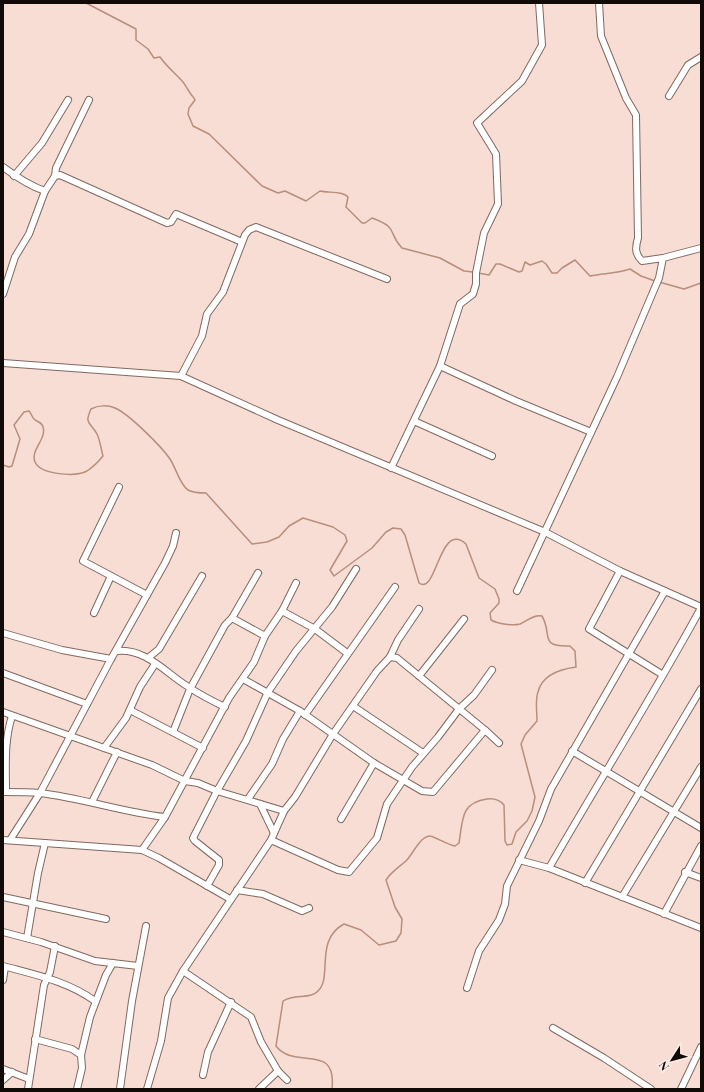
<svg xmlns="http://www.w3.org/2000/svg" width="704" height="1092" font-family="'Playfair Display',serif">
	<style>
		.lines { fill: none; stroke-linecap: round; stroke-linejoin: round }
		.stream { stroke: #b88e7d; stroke-width: 1.5 }
		.minor-casing { stroke: #806960; stroke-width: 8 }
		.minor { stroke: #fff; stroke-width: 6 }
	</style>
	<rect width="100%" height="100%" fill="#f7ddd3"/>
	<g class="lines">
		<g class="stream">
			<path d="M86,3L136,29V40L148,49L154,58L160,57C167,67 175,73 183,82C187,87 189,93 194,98L195,100L189,108L188,114L193,126L209,134L262,186L278,193L285,191L306,201L320,191C328,193 343,191 348,197L346,207L362,223H365L372,218C400,228 387,233 402,248L440,258L464,271L473,272"/>
			<path d="M478,273L489,275L496,264H500L519,272L522,271L525,262L530,265L542,261L546,264L552,273H557L562,268L575,260L590,276C604,273 614,274 630,269L641,276L655,281"/>
			<path d="M659,282L684,289L701,283"/>
			<path d="M3,465L9,467L12,466L20,439L14,425L24,412L29,411C31,413 32,417 34,419C37,422 42,422 43,427C47,439 30,450 35,462C41,475 76,477 87,471C93,467 99,461 103,456C101,449 100,440 97,434C90,421 84,425 91,409C98,405 108,405 115,408C129,414 161,446 170,459C176,468 180,485 188,490C193,493 201,493 206,493L252,544L267,542L279,537L289,526L303,518L333,527L345,535L347,541L330,570L334,576L372,548L386,532L393,528L401,529L405,535L419,583C437,596 439,520 466,544L479,578L495,589L499,599V603L490,613L491,620C498,624 513,626 520,624C527,621 534,614 542,616C553,635 538,647 570,646L575,651L576,667C561,669 542,675 538,692C535,700 537,712 537,721L525,735L521,744L535,797L532,811L527,821L516,832L512,844L507,845L505,841L504,805C499,799 494,798 487,799C460,803 463,820 459,843L455,846C448,845 432,835 429,836C419,838 413,854 406,861C399,867 391,872 386,880L395,907L402,919L401,933L396,941L379,945L361,930L344,924C314,940 333,977 318,991C310,1000 295,993 283,1001L276,1046C295,1071 337,1041 332,1089"/>
		</g>
		<g class="minor-casing">
			<g id="minor">
				<path d="M669,96L688,65L701,57"/>
				<path d="M3,167C15,176 30,186 45,191L55,176L60,175L167,223L171,222L176,214L242,242"/>
				<path d="M14,176L42,143L68,100"/>
				<path d="M55,176L56,168L89,100"/>
				<path d="M663,258L701,248"/>
				<path d="M3,294L15,257L29,234L45,191"/>
				<path d="M3,363L181,376L278,420L545,532L620,571L701,607"/>
				<path d="M440,366L516,401L591,432"/>
				<path d="M181,376L202,336L207,314L223,292L245,235L249,230L256,227L387,279"/>
				<path d="M414,421L492,456"/>
				<path d="M391,468L440,366L460,304L473,294L476,284V273L484,233L498,204L496,154L477,123L522,81L542,45L539,3"/>
				<path d="M119,487L83,561L147,595"/>
				<path d="M620,571L589,629L663,675"/>
				<path d="M517,591L617,377L659,278L663,258L642,261C635,254 635,248 638,238L636,115L626,98L601,36L599,3"/>
				<path d="M282,611L315,629L347,653"/>
				<path d="M94,613L111,576"/>
				<path d="M232,618L265,636"/>
				<path d="M3,633L62,650L111,659"/>
				<path d="M117,651C145,648 165,672 187,686C199,694 212,701 225,707"/>
				<path d="M148,658L159,649L202,576"/>
				<path d="M3,673L87,704"/>
				<path d="M419,676L464,619"/>
				<path d="M243,679L300,711L374,763L422,791L433,792L485,730L397,658L390,657"/>
				<path d="M353,706L423,753"/>
				<path d="M130,710L203,748"/>
				<path d="M3,712L152,765L185,781L198,783L217,791L284,811"/>
				<path d="M305,715L395,587"/>
				<path d="M485,730L499,743"/>
				<path d="M173,732L190,689L225,625L232,618L258,573"/>
				<path d="M104,748L126,718L140,687L155,664"/>
				<path d="M572,751L701,828"/>
				<path d="M3,792C15,792 28,792 40,793C82,798 122,812 165,817"/>
				<path d="M6,792C6,766 4,741 12,716"/>
				<path d="M248,799L272,764L283,739L300,711"/>
				<path d="M92,802L117,752"/>
				<path d="M260,804L274,833"/>
				<path d="M341,819L374,763"/>
				<path d="M3,840L142,850L159,858L230,899"/>
				<path d="M10,840L40,793L111,659L165,563L173,546L176,533"/>
				<path d="M271,840L338,870L349,872L377,838L387,804L412,767L438,737L459,709L474,695L492,670"/>
				<path d="M142,850L165,817L229,698L254,662L265,636L282,611L296,583"/>
				<path d="M519,860L549,868L701,928"/>
				<path d="M549,868C599,781 653,696 701,608"/>
				<path d="M685,872L701,878"/>
				<path d="M585,883L701,689"/>
				<path d="M207,886L219,865V860L195,841L193,838L217,791L246,741L268,692L296,651L332,607L356,569"/>
				<path d="M237,890L263,894L302,911L309,908"/>
				<path d="M3,897L106,919"/>
				<path d="M622,897L701,767"/>
				<path d="M664,914L701,846"/>
				<path d="M3,932L41,942L95,961L138,966"/>
				<path d="M27,938L38,873L45,843"/>
				<path d="M3,966C36,975 67,981 95,1001"/>
				<path d="M183,971L251,1017L261,1042L278,1071L287,1080"/>
				<path d="M3,980L5,967"/>
				<path d="M467,988L479,951L499,920L505,904L507,886L539,821L551,789L665,591"/>
				<path d="M553,1028L604,1058L651,1089"/>
				<path d="M35,1039L72,1049L81,1055"/>
				<path d="M3,1069L29,1079"/>
				<path d="M203,1075L208,1052L231,1002"/>
				<path d="M3,1080L12,1072"/>
				<path d="M28,1089L44,985L50,972L55,946"/>
				<path d="M77,1089L82,1068L81,1055L90,1017L106,975L113,963"/>
				<path d="M120,1089L132,1001L146,926"/>
				<path d="M147,1089L161,1041L168,998L183,971L271,840L284,811L295,797L333,734L377,671L390,657L398,640L419,609"/>
				<path d="M259,1089L278,1071"/>
				<path d="M681,1089L701,1047"/>
			</g>
		</g>
		<use href="#minor" class="minor"/>
	</g>
	<rect width="704" height="1092" fill="none" stroke="#120a07" stroke-width="8"/>
	<g transform="translate(672 1060) rotate(234)" stroke="#fdede6" stroke-width="3" paint-order="stroke">
	<path d="M0-3L7 15L0 10L-7 15Z" fill="#120a07"/>
	<text y="-6" font-size="11" font-weight="bold" text-anchor="middle" fill="#120a07">N</text>
	</g>
</svg>
